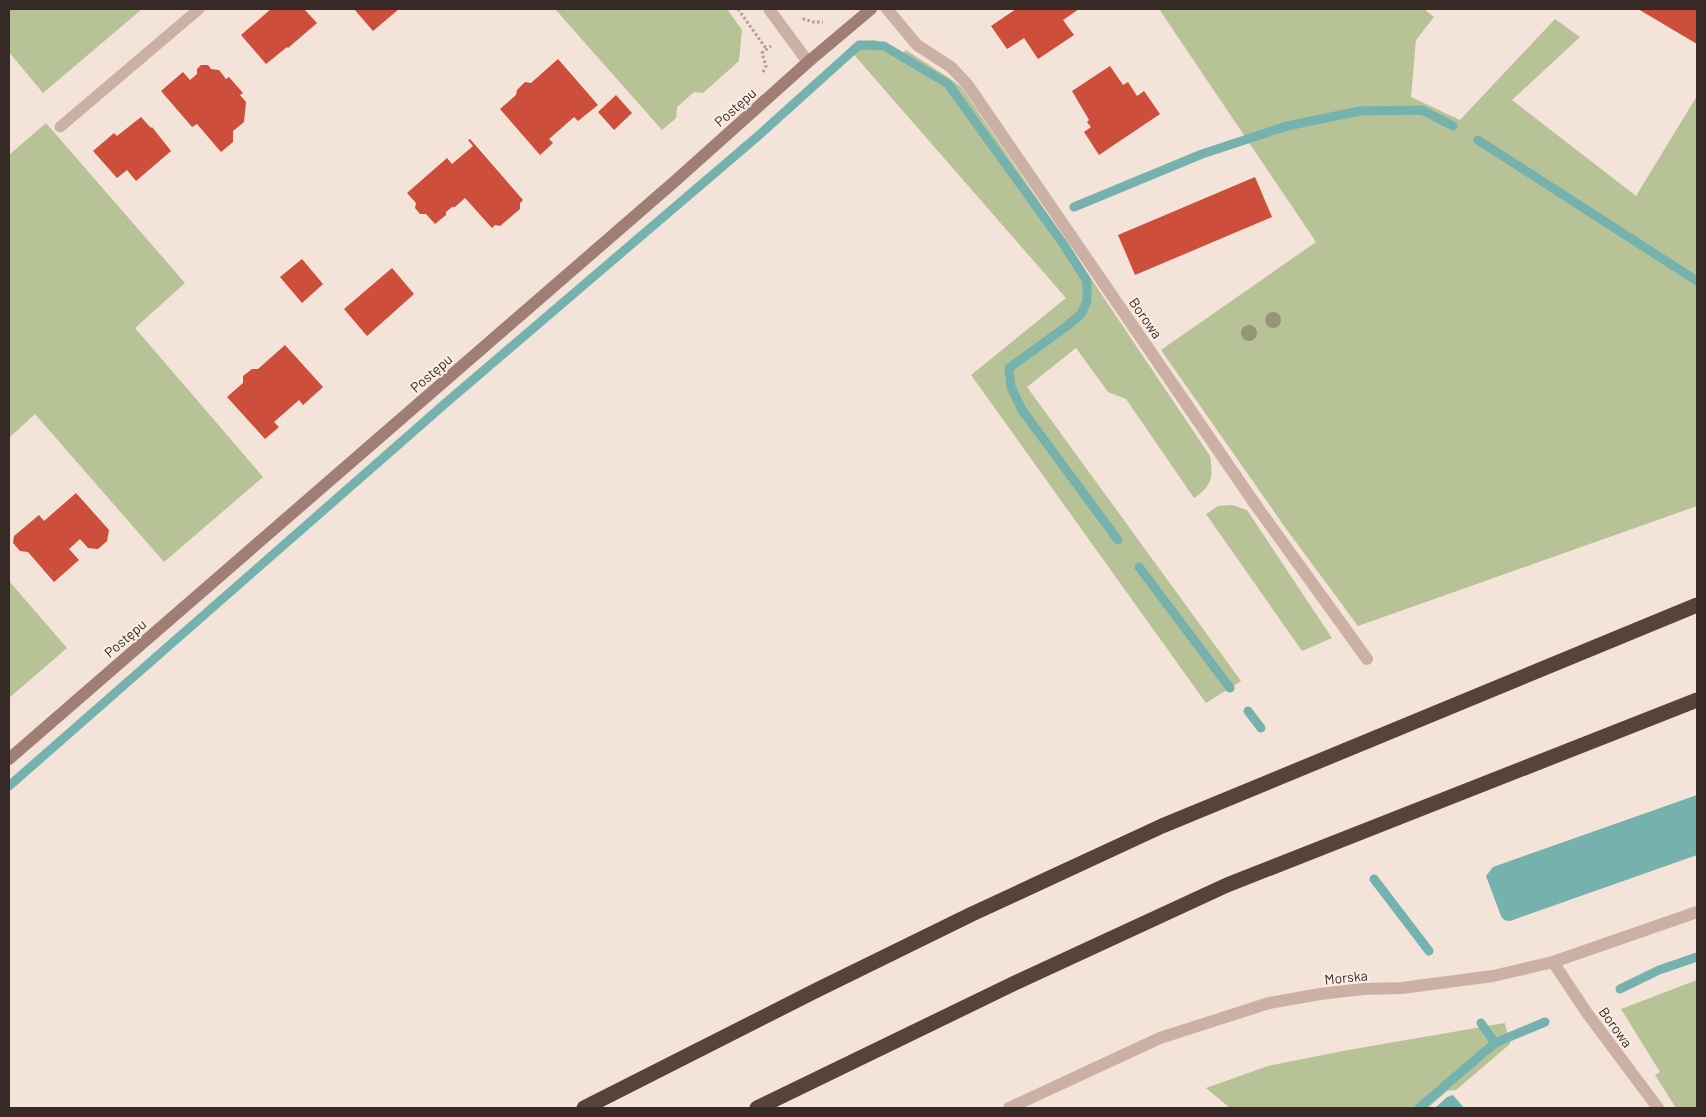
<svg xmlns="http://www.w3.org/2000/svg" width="1706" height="1117" font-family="Barlow,sans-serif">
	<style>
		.green { fill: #b8c297 }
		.water { fill: #75b1ad }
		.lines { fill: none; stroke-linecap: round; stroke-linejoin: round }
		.stream { stroke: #75b1ad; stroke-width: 9 }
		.building { fill: #cd4e3b }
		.path { stroke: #b79b8d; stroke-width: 3; stroke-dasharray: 2.5 2.5; stroke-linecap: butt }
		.lane { stroke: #cbb1a3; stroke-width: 11 }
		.street { stroke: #cbb1a3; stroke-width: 12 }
		.secondary { stroke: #9f7f75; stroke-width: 12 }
		.highway { stroke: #57423c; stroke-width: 15 }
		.tree { fill: #969577 }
		.labels { text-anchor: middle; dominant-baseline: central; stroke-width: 4; stroke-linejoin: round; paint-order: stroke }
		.street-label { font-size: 14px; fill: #362926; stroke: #faeee4 }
	</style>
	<rect width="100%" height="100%" fill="#f3e3d8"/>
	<g class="green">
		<path d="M9,9H142L43,93L9,52Z"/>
		<path d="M555,9H727L742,30L739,61L703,93L694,92L677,107L676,118L662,130Z"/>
		<path d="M1159,9H1424L1434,17L1416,40L1411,97L1460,120L1555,19L1580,37L1512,100L1636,196L1697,96V506L1358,626L1287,530L1161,350L1316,242Z"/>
		<path d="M874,40L892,46L903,53L906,50L949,78L961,87L1047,213L1210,456C1213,477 1213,485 1194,498L1126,399L1108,392L1076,348L1027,387L1241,681L1206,703L971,375L1066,298L849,49L857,41Z"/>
		<path d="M46,123L185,283L135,328L263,477L164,562L35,414L9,438V155Z"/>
		<path d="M1232,505L1247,510L1332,638L1302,651L1206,514L1218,506Z"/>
		<path d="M9,581L67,648L9,698Z"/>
		<path d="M1697,980V1108H1676L1655,1075L1660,1072L1621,1009Z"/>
		<path d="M1505,1023L1510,1044L1456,1090L1447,1091L1428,1108H1230L1206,1088L1268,1066L1348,1050Z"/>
	</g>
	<g class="water">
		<path d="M1697,795V855L1510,921L1504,920L1501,916L1486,876L1493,867Z"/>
		<path d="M1453,1095L1464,1108H1435L1447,1097Z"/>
	</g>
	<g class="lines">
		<g class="stream">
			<path d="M1478,140L1697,281"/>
			<path d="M1074,207L1202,154L1287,126L1360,111L1422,110L1453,126"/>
			<path d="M1139,567L1230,688"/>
			<path d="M1248,711L1261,728"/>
			<path d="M9,786L448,401L758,136L859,45L884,46L948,84L1064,245L1087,281V301L1081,314L1067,326L1009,368L1011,387L1022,410L1118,540"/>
			<path d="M1374,879L1429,951"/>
			<path d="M1620,989L1659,970L1697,957"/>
			<path d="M1495,1043L1545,1022"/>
			<path d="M1419,1108L1495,1043L1481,1023"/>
		</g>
	</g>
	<g class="building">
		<path d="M271,9H304L317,23L288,48L287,47L266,64L241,35Z"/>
		<path d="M354,9H399L373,31Z"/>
		<path d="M1016,9H1079L1063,20L1074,35L1038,59L1024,38L1007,49L991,26Z"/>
		<path d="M1638,9H1697V44Z"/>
		<path d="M558,59L598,105L578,121L574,117L549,139L553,143L540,155L500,109L516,95L517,90L525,82L531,83Z"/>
		<path d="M201,65H208L211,69L219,70L226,79L229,77L243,93L240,95L246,102L244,122L233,131V142L221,152L197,124L192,127L161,91L183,72L190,80L197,74V69Z"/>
		<path d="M1110,66L1123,85L1128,82L1137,96L1144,91L1160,114L1099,155L1084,132L1091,127L1087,122L1089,120L1072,91Z"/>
		<path d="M616,95L632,113L614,130L598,112Z"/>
		<path d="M141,117L151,128L152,127L171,151L136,181L127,170L117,178L93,151L114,133L117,136Z"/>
		<path d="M470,139L523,200L520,203V209L500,226L495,225L492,228L465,198L455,207H452L446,212V215L435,224L426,214H420L415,208L416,203L407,193L447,158L452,164L473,146L468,140Z"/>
		<path d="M1255,177L1272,217L1135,275L1118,235Z"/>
		<path d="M302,259L323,284L302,303L280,277Z"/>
		<path d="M392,268L414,294L367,336L344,309Z"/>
		<path d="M285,345L323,387L303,405L299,400L274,422L279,427L265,439L227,397L243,383V376L252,369H258Z"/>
		<path d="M76,493L109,530L107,541L98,549L88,548L80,539L69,549L79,560L54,582L28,552L20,551L13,543L14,536L39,515L44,521Z"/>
	</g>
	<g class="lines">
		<g class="path">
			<path d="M738,9L767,50"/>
			<path d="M803,20L804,19L813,22H823"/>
			<path d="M763,72L766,66L762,53L771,46"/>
		</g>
		<path class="lane" d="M60,127L199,9"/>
		<g class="street">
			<path d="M769,9L808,62"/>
			<path d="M887,9L917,45L951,67L967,84L1255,504L1367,659"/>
			<path d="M1553,962L1587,1013L1658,1108"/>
			<path d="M1009,1108L1160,1038L1269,1003L1320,994L1363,989L1402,988L1493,976L1553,962L1697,912"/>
		</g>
		<path class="secondary" d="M9,759L674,182L808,62L871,9"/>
		<g class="highway">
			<path d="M584,1108L817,990L972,914L1162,826L1697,605"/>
			<path d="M757,1108L1017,982L1227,885L1697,700"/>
		</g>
	</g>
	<g class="tree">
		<circle cx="1273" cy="320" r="8"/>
		<circle cx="1249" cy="333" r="8"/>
	</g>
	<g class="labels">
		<g class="street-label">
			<text transform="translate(735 107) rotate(-42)">Postępu</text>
			<text transform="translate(1146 318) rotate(55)">Borowa</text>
			<text transform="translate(431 373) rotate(-41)">Postępu</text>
			<text transform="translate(125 638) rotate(-41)">Postępu</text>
			<text transform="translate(1346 977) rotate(-6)">Morska</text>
			<text transform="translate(1616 1027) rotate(54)">Borowa</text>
		</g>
	</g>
	<rect width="1706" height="1117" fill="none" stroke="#362926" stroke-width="20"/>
</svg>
